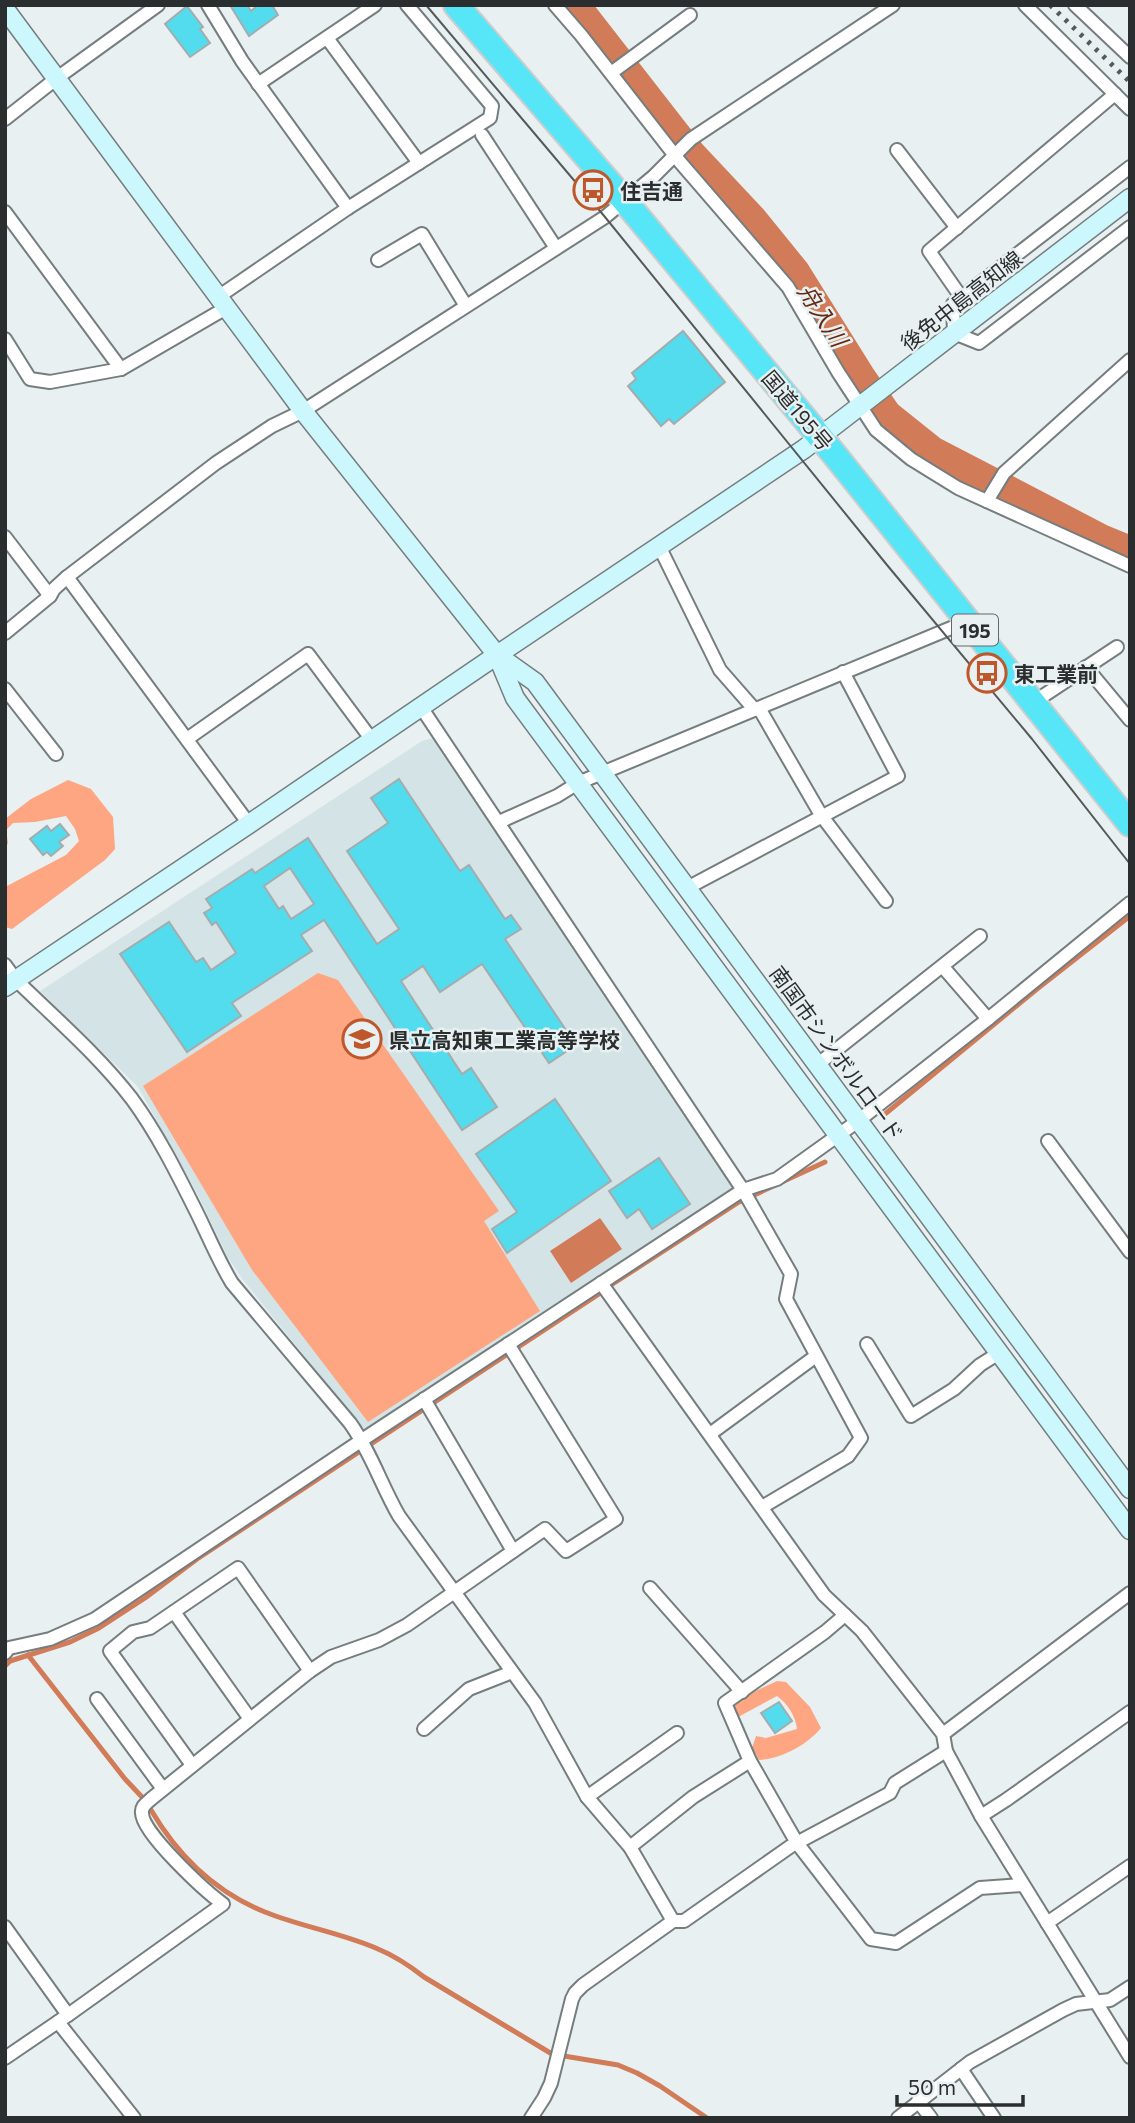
<svg xmlns="http://www.w3.org/2000/svg" width="1135" height="2123" font-family="Commissioner,'Noto Sans JP',sans-serif">
	<style>
		.built { fill: #d4e4e6 }
		.green { fill: #fea581 }
		.water { fill: #d27b58 }
		.lines { fill: none; stroke-linecap: round; stroke-linejoin: round }
		.stream { stroke: #d27b58; stroke-width: 5 }
		.river { stroke: #d27b58; stroke-width: 30 }
		.building { fill: #52dcee; stroke: #a5acad; stroke-width: 2; fill-rule: evenodd }
		.street-casing { stroke: #767d7e; stroke-width: 16 }
		.secondary-casing { stroke: #767d7e; stroke-width: 21 }
		.highway-casing { stroke: #cccdcd; stroke-width: 28 }
		.street { stroke: #fff; stroke-width: 12 }
		.secondary { stroke: #ccf8fd; stroke-width: 18 }
		.highway { stroke: #56e6f8; stroke-width: 24 }
		.tram { stroke: #555959; stroke-width: 2 }
		.rail { stroke: #555959; stroke-width: 5; stroke-dasharray: 3.5 7; stroke-linecap: butt }
		.labels { text-anchor: middle; dominant-baseline: central; stroke-width: 5; stroke-linejoin: round; paint-order: stroke }
		.shield { fill: #e9f0f1; stroke: #646868; stroke-width: 2 }
		.shield-label { font-size: 19px; font-weight: bold; fill: #2b2e2e }
		.poi-label { font-size: 21px; font-weight: bold; fill: #2b2e2e; stroke: #e9f0f1; text-anchor: start }
		.street-label { font-size: 21px; fill: #2b2e2e; stroke: #e9f0f1 }
		.water-label { font-size: 23px; font-style: italic; fill: #642b13; stroke: #e9f0f1 }
	</style>
	<rect width="100%" height="100%" fill="#e9f0f1"/>
	<path class="built" d="M433,738L735,1190L367,1430L360,1425L243,1280L227,1256L198,1195L138,1087L40,991L422,741Z"/>
	<g class="green">
		<path d="M68,780L91,789L113,817L115,849L105,860L12,929L5,927V887L66,855L79,841L75,829L66,816L35,822L13,823L6,830L8,843L5,849V819L31,799Z"/>
		<path d="M318,973L338,980L499,1211L484,1221L540,1311L368,1422L252,1270L143,1086Z"/>
		<path d="M777,1681L786,1682L810,1707L821,1728C807,1745 781,1759 759,1760L752,1748L756,1736L766,1738L797,1729C796,1717 788,1704 777,1696L738,1717L734,1706L747,1695Z"/>
	</g>
	<path class="water" d="M600,1218L622,1249L571,1283L550,1251Z"/>
	<g class="lines">
		<g class="stream">
			<path d="M885,1114L1037,989L1130,916"/>
			<path d="M611,1285L739,1202L825,1162"/>
			<path d="M371,1444L599,1294"/>
			<path d="M28,1655L125,1779L142,1797"/>
			<path d="M5,1666L10,1661L70,1642L99,1628L145,1598L197,1559L362,1450"/>
			<path d="M151,1810C178,1856 215,1892 265,1912C302,1927 342,1933 378,1949C395,1956 410,1966 424,1977L552,2054L618,2065L637,2073L660,2086L707,2118"/>
		</g>
		<path class="river" d="M575,5L691,154L752,219L795,272L860,376L887,415L932,451L1103,540L1130,551"/>
	</g>
	<g class="building">
		<path d="M230,5H247L251,11L258,5H272L278,15L249,36Z"/>
		<path d="M187,6L203,27L200,29L210,43L190,57L165,24Z"/>
		<path d="M683,331L725,382L674,424L669,419L661,426L628,386L636,379L632,373Z"/>
		<path d="M399,779L460,871L469,865L505,919L511,915L521,929L505,939L576,1045L549,1063L482,964L440,992L423,966L401,981L462,1074L471,1068L497,1107L462,1130L324,920L301,935L312,951L232,1003L241,1016L187,1052L120,954L169,922L196,962L203,958L211,970L236,953L216,922L212,925L204,913L212,908L206,899L252,869L255,873L308,838L377,944L399,929L347,851L388,823L371,798ZM290,868L314,904L291,919L283,906L279,909L264,886Z"/>
		<path d="M60,824L69,835L59,842L63,846L51,856L47,852L43,855L30,839L47,826L51,831Z"/>
		<path d="M555,1099L611,1181L507,1253L492,1229L517,1212L476,1154Z"/>
		<path d="M659,1158L690,1204L652,1229L639,1209L627,1218L609,1191Z"/>
		<path d="M779,1702L792,1721L775,1733L761,1713Z"/>
	</g>
	<g class="lines">
		<g class="street-casing">
			<g id="street">
				<path d="M208,5L242,61L348,208"/>
				<path d="M555,5L581,35L680,162L788,287L838,372L876,430L911,459L958,488L1130,566"/>
				<path d="M1025,5L1130,109"/>
				<path d="M1075,5L1130,57"/>
				<path d="M327,38L419,163"/>
				<path d="M611,73L690,15"/>
				<path d="M258,84L375,5"/>
				<path d="M5,119L57,78L158,5"/>
				<path d="M482,135L556,248"/>
				<path d="M897,150L957,228"/>
				<path d="M1130,167L953,304L954,333L979,343L1130,227"/>
				<path d="M5,212L121,369"/>
				<path d="M378,260L422,234L466,306"/>
				<path d="M218,297L348,208L490,118L492,106L407,5"/>
				<path d="M961,297L929,251L1115,94"/>
				<path d="M5,339L30,379L50,382L121,369L226,308"/>
				<path d="M987,501L1004,473L1130,360"/>
				<path d="M5,537L50,596"/>
				<path d="M659,546L720,670L755,710"/>
				<path d="M67,577L249,824"/>
				<path d="M5,633L50,596L54,589L67,577L216,463L272,426L303,411L605,217L654,176L691,139L893,5"/>
				<path d="M1086,667L1130,720"/>
				<path d="M5,689L56,754"/>
				<path d="M1034,702L1117,647"/>
				<path d="M421,707L743,1190L791,1274L786,1299L861,1438L848,1456L762,1507"/>
				<path d="M759,708L821,815L886,901"/>
				<path d="M187,739L308,654L372,740"/>
				<path d="M499,822L557,796L578,783L968,621"/>
				<path d="M687,888L898,776L843,672"/>
				<path d="M5,965L16,980C55,1018 98,1055 132,1099C157,1133 177,1173 196,1211C208,1235 218,1260 232,1283L350,1423C371,1452 381,1485 399,1516L535,1703L587,1797L630,1847L673,1921L583,1985L575,1993L572,1999L551,2083L544,2098L531,2118"/>
				<path d="M943,967L988,1019"/>
				<path d="M817,1065L980,936"/>
				<path d="M1048,1141L1130,1252"/>
				<path d="M601,1283L824,1595L862,1631L943,1734L946,1751L981,1816L1130,2057"/>
				<path d="M867,1344L911,1416L954,1389L980,1365L999,1353"/>
				<path d="M424,1399L513,1551"/>
				<path d="M710,1434L816,1356"/>
				<path d="M650,1588L742,1692"/>
				<path d="M174,1612L250,1719"/>
				<path d="M5,1653L9,1648L50,1639L95,1619L362,1440L743,1190L777,1179L858,1121L988,1019L1130,903"/>
				<path d="M97,1699L163,1789"/>
				<path d="M424,1729L469,1689L512,1672"/>
				<path d="M943,1734L1130,1593"/>
				<path d="M750,1761L797,1843L871,1939L896,1943L980,1888L1022,1885"/>
				<path d="M192,1765L110,1651L133,1632L150,1628L238,1568L310,1671"/>
				<path d="M587,1797L677,1733"/>
				<path d="M981,1816L1006,1800L1130,1712"/>
				<path d="M630,1847L693,1797L750,1761L725,1703L825,1632L845,1615"/>
				<path d="M673,1921H684L791,1846L890,1793L895,1783L946,1751"/>
				<path d="M1047,1923L1130,1866"/>
				<path d="M5,1927L68,2015"/>
				<path d="M58,2022L134,2118"/>
				<path d="M5,2058L68,2015L223,1904C205,1891 142,1833 142,1813C141,1806 147,1803 151,1799L310,1671L331,1657L379,1640L407,1625L545,1529L566,1551L616,1519L508,1344"/>
				<path d="M961,2069L994,2118"/>
				<path d="M918,2101L931,2118"/>
				<path d="M898,2118L970,2062L1063,2010L1076,2004L1110,2000L1130,1987"/>
			</g>
		</g>
		<g class="secondary-casing">
			<g id="secondary">
				<path d="M5,9L303,411L497,655L515,698L1130,1530"/>
				<path d="M497,655L535,682L1130,1489"/>
				<path d="M5,987L249,824L497,655L804,449L1130,198"/>
			</g>
		</g>
		<g class="highway-casing">
			<path id="highway" d="M456,5L624,200L834,454L1130,824"/>
		</g>
		<use href="#street" class="street"/>
		<use href="#secondary" class="secondary"/>
		<use href="#highway" class="highway"/>
		<path class="tram" d="M426,5L605,217L887,565L1032,739L1130,864"/>
		<path class="rail" d="M1050,5L1130,82"/>
	</g>
	<defs>
		<g id="bus-ring" transform="scale(2.0125)"><circle r="9.5" fill="#e9f0f1" stroke="#be582b" stroke-width="1.5"/><path d="M-5-6H5V4H4V6H2V4H-2V6H-4V4H-5ZM-3.5-4V0h7V-4ZM-3.5 1.2v1.5H-2V1.2ZM2 1.2v1.5H3.5V1.2Z" fill="#be582b"/></g>
		<g id="school-ring" transform="scale(2.0125)"><circle r="9.5" fill="#e9f0f1" stroke="#be582b" stroke-width="1.5"/><path d="M0-5L7-2L0 1L-7-2ZM-4 1L0 2.5L4 1V4Q0 6-4 4Z" fill="#be582b"/></g>
	</defs>
	<g fill-rule="evenodd">
		<use href="#bus-ring" x="593" y="190"/>
		<use href="#bus-ring" x="987" y="673"/>
		<use href="#school-ring" x="362" y="1039"/>
	</g>
	<g class="labels">
		<rect class="shield" x="952" y="614.5" width="46" height="31" rx="5"/>
		<g class="shield-label">
			<text x="975" y="630">195</text>
		</g>
		<g class="poi-label">
			<text x="620" y="190">住吉通</text>
			<text x="1014" y="673">東工業前</text>
			<text x="389" y="1039">県立高知東工業高等学校</text>
		</g>
		<g class="street-label">
			<text transform="translate(961 300) rotate(-38)">後免中島高知線</text>
			<text transform="translate(798 410) rotate(50)">国道195号</text>
			<text transform="translate(837 1053) rotate(54)">南国市シンボルロード</text>
		</g>
		<g class="water-label">
			<text transform="translate(823 315) rotate(57)">舟入川</text>
		</g>
	</g>
	<rect width="1135" height="2123" fill="none" stroke="#2b2e2e" stroke-width="14"/>
	<path d="M897 2095v10h126v-10" fill="none" stroke="#2b2e2e" stroke-width="3.5"/>
	<text x="908" y="2095" font-size="21" fill="#2b2e2e" stroke="#e9f0f1" stroke-width="5" paint-order="stroke">50 m</text>
</svg>
